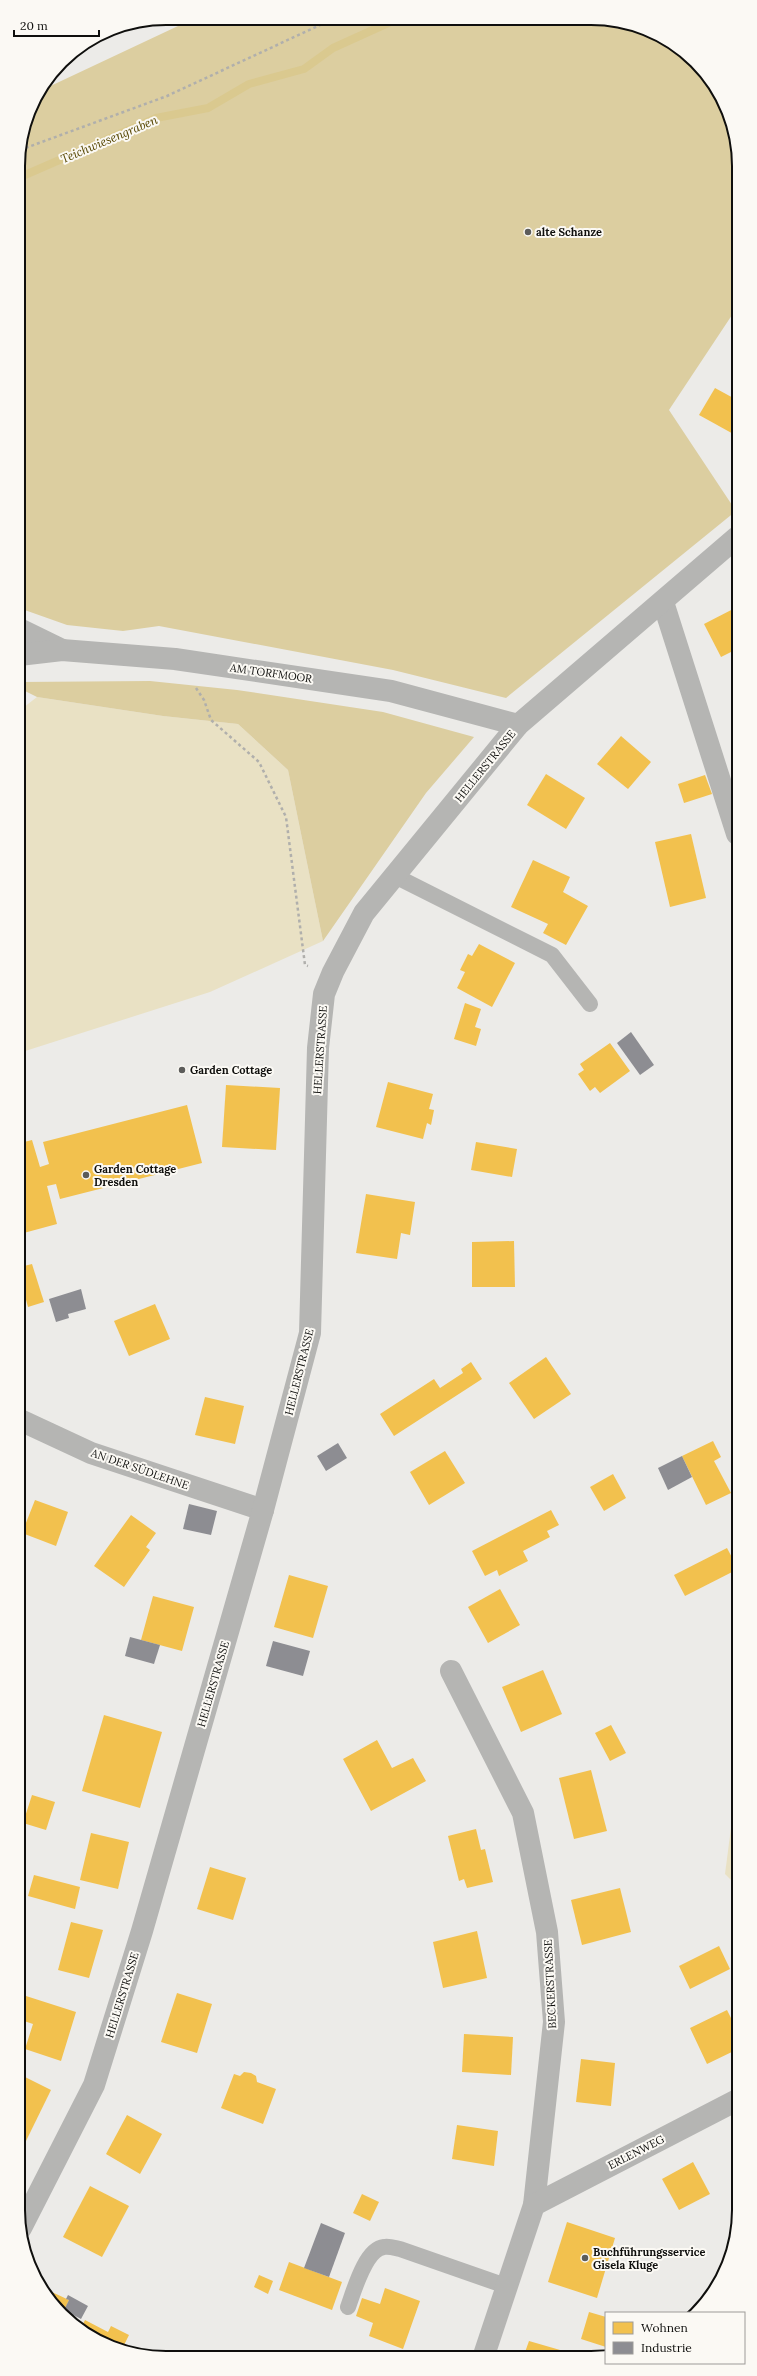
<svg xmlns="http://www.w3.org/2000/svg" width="757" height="2376" font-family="Lora,serif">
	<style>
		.green { fill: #e9e1c4 }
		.forest { fill: #dccea0 }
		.homes { fill: #f2c14e }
		.industry { fill: #8d8d92 }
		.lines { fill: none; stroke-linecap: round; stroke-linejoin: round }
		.stream { stroke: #dac98f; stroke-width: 8 }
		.path { stroke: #b0afac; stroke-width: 2.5; stroke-dasharray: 3 3; stroke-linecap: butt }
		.lane { stroke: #b5b5b3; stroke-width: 16 }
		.street { stroke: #b5b5b3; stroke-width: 22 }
		.poi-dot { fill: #5c5c5a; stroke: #fbf9f4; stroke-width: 1.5 }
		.labels { text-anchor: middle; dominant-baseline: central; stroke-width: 4; stroke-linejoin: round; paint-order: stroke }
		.poi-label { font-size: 11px; font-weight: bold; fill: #0f0f0d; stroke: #fbf9f4; text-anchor: start }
		.street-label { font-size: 11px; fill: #0f0f0d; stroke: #fbf9f4 }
		.water-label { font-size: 12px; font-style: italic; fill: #564601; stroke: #fbf9f4 }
		.rim { fill: none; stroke: #0f0f0d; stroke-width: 2 }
	</style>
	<rect width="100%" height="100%" fill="#ecebe8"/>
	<g class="green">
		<path d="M37,697L163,716L238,724L288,770L323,941L210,992L19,1053V711Z"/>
		<path d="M738,1774V1887L725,1874Z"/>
	</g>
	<g class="forest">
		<path d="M195,18L620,21L665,38L696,62L724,101L736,138V309L669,410L736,511L506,698L393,670L159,626L123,631L67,625L19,608L18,156L33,101L42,90Z"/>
		<path d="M150,681L237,690L383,712L474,737L426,793L323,941L288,770L238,724L163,716L37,697L19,688V682Z"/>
	</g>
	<g class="homes">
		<path d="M715,388L737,400V436L699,415Z"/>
		<path d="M737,607V649L721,657L704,624Z"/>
		<path d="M621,736L651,762L628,789L597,764Z"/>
		<path d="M546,774L585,798L566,829L527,805Z"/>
		<path d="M705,775L712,794L684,803L678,784Z"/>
		<path d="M691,834L706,898L670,907L655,842Z"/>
		<path d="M533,860L570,877L563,892L588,906L566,945L543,933L548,924L511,907Z"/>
		<path d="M479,944L515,963L492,1007L457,988L465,972L460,970L468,954L472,956Z"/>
		<path d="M465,1003L481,1009L475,1027L481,1029L476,1046L454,1039Z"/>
		<path d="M610,1043L630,1071L600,1093L595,1087L590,1091L578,1074L584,1070L580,1064Z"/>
		<path d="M388,1082L433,1094L429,1109L434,1110L431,1125L427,1123L423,1139L376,1127Z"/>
		<path d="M226,1085L280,1088L276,1150L222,1147Z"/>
		<path d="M187,1105L202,1163L60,1199L56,1184L47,1186L57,1224L20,1234V1143L32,1140L40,1167L49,1164L43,1142Z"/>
		<path d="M476,1142L517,1149L512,1177L471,1170Z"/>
		<path d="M366,1194L415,1202L410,1235L401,1233L397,1259L356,1253Z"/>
		<path d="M514,1241L515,1287H472V1242Z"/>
		<path d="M32,1264L44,1302L28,1307L20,1278V1267Z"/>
		<path d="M155,1304L170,1339L129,1356L114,1321Z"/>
		<path d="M546,1357L571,1394L534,1419L509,1383Z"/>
		<path d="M471,1362L482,1379L394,1436L380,1414L434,1379L440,1388L463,1373L461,1369Z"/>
		<path d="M205,1397L244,1406L235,1444L195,1435Z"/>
		<path d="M713,1441L721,1457L714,1461L731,1493L706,1505L682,1456Z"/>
		<path d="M445,1451L465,1483L429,1505L410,1472Z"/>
		<path d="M613,1474L626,1498L604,1511L590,1487Z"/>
		<path d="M35,1500L68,1512L56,1546L22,1533Z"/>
		<path d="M551,1510L559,1525L547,1531L550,1537L523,1551L528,1561L499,1576L497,1570L485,1576L472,1551Z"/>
		<path d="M131,1515L156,1533L146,1547L150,1550L124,1587L94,1566Z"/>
		<path d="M727,1548L738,1569L685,1596L674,1575Z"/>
		<path d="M289,1575L328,1586L313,1638L274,1627Z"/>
		<path d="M500,1589L520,1625L488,1643L468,1607Z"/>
		<path d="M153,1596L194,1607L182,1651L141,1640Z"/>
		<path d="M543,1670L562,1714L521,1732L502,1687Z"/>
		<path d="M104,1715L162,1732L140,1808L82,1791Z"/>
		<path d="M611,1725L626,1753L610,1761L595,1733Z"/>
		<path d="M377,1740L392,1768L413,1758L426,1781L371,1811L343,1759Z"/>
		<path d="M591,1770L607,1831L574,1839L559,1778Z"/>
		<path d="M32,1795L55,1802L46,1830L23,1823Z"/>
		<path d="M476,1829L481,1850L485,1849L493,1882L467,1888L464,1879L459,1881L448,1836Z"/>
		<path d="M91,1833L129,1842L118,1889L80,1880Z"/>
		<path d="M210,1867L246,1878L233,1920L197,1909Z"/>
		<path d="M34,1875L80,1887L75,1909L28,1896Z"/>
		<path d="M620,1888L631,1932L582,1945L571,1900Z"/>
		<path d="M71,1922L103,1930L89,1978L58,1970Z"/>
		<path d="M477,1931L487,1978L443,1988L433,1942Z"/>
		<path d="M719,1946L730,1969L690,1989L679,1966Z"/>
		<path d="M177,1993L212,2004L197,2053L161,2042Z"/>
		<path d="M26,1996L76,2012L61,2061L25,2049L33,2024L21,2020Z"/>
		<path d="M727,2010L736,2028L731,2030L738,2049L707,2064L690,2028Z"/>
		<path d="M464,2034L513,2037L511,2075L462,2072Z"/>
		<path d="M581,2059L615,2063L611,2106L576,2102Z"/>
		<path d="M244,2072L251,2073L256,2076L257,2082L276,2089L263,2124L221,2108L234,2074L240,2076Z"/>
		<path d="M21,2075L51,2090L26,2141L21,2138Z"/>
		<path d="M127,2115L162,2134L140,2174L106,2154Z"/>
		<path d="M457,2125L498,2131L494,2166L452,2159Z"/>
		<path d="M693,2162L710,2194L679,2210L662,2179Z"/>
		<path d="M90,2186L129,2206L102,2257L63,2237Z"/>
		<path d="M362,2194L379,2202L370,2221L353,2213Z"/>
		<path d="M567,2222L615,2238L597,2298L548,2282Z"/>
		<path d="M289,2262L342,2282L332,2310L279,2290Z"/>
		<path d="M259,2275L273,2281L268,2294L254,2287Z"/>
		<path d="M39,2286L69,2300L62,2315L42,2290Z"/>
		<path d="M385,2288L420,2301L403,2349L369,2336L373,2323L356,2316L362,2298L380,2304Z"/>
		<path d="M589,2312L606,2317V2347L581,2339Z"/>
		<path d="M85,2320L108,2332L111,2326L129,2335L123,2347L112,2341L110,2346L101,2343L81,2328Z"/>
		<path d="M529,2341L567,2352L566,2355H524Z"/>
	</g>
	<g class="industry">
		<path d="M631,1032L654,1065L640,1075L617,1043Z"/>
		<path d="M81,1289L86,1309L68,1314L69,1318L56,1322L49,1299Z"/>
		<path d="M338,1443L347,1458L326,1471L317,1456Z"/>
		<path d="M682,1456L692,1477L668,1490L658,1468Z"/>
		<path d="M189,1504L217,1511L211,1535L183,1529Z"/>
		<path d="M130,1637L160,1645L154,1664L125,1656Z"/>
		<path d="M273,1641L310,1651L303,1676L266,1666Z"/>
		<path d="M321,2223L345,2233L329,2277L304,2268Z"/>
		<path d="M68,2295L88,2306L81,2319L64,2310L69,2300L66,2299Z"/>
	</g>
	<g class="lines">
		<path class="stream" d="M18,178L156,118L208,108L249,84L304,69L333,48L397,19"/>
		<g class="path">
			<path d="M20,150L167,96L333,19"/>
			<path d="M196,688L204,700L211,720L259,762L286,817L305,965L308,966"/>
		</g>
		<g class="lane">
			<path d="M395,876L552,955L590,1004"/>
			<path d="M348,2307C354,2291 365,2249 384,2247C389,2246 395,2248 400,2249L506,2286"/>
		</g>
		<g class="street">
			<path d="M663,602L737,834"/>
			<path d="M19,629L62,650"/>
			<path d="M19,655L62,650L175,659L391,691L518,725"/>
			<path d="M20,1420L91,1453L263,1510"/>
			<path d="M451,1671L523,1813L547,1932L554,2022L534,2205L484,2355"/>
			<path d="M534,2205L739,2099"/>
			<path d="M21,2228L94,2085L142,1931L263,1510L310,1333L318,1048L324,994L333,972L364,913L518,725L737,537"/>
		</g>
	</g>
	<g class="poi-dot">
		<circle cx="528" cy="232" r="4"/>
		<circle cx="182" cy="1070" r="4"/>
		<circle cx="86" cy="1175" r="4"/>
		<circle cx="585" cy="2258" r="4"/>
	</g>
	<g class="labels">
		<g class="poi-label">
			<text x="536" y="232">alte Schanze</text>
			<text x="190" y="1070">Garden Cottage</text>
			<text x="94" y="1169">Garden Cottage<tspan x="94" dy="13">Dresden</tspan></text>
			<text x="593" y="2252">Buchführungsservice<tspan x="593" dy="13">Gisela Kluge</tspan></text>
		</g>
		<g class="street-label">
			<text transform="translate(271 673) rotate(8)">AM TORFMOOR</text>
			<text transform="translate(485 766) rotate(-51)">HELLERSTRASSE</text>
			<text transform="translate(320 1050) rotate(-86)">HELLERSTRASSE</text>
			<text transform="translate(299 1372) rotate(-76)">HELLERSTRASSE</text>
			<text transform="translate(140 1469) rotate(19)">AN DER SÜDLEHNE</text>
			<text transform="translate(213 1684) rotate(-74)">HELLERSTRASSE</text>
			<text transform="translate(550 1984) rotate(-93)">BECKERSTRASSE</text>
			<text transform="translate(122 1995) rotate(-73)">HELLERSTRASSE</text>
			<text transform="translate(636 2152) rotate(-27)">ERLENWEG</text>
		</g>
		<g class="water-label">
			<text transform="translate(109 139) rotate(-23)">Teichwiesengraben</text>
		</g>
	</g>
	<path d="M0 0H757V2376H0ZM166 25H591A141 141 0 0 1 732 166V2210A141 141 0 0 1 591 2351H166A141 141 0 0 1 25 2210V166A141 141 0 0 1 166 25Z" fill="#fbf9f4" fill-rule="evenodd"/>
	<path class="rim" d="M166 25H591A141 141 0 0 1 732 166V2210A141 141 0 0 1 591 2351H166A141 141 0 0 1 25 2210V166A141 141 0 0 1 166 25Z"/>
	<rect x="605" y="2312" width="140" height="52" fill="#fbf9f4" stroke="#9d9b98"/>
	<rect x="613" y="2322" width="20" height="12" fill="#f2c14e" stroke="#9d9b98"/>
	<text x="641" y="2332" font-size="12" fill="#0f0f0d">Wohnen</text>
	<rect x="613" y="2342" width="20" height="12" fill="#8d8d92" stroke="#9d9b98"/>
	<text x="641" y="2352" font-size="12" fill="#0f0f0d">Industrie</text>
	<path d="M14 30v6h85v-6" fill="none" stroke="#0f0f0d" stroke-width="2"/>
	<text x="20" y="30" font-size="12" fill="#0f0f0d" stroke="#fbf9f4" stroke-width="3" paint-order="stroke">20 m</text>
</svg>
